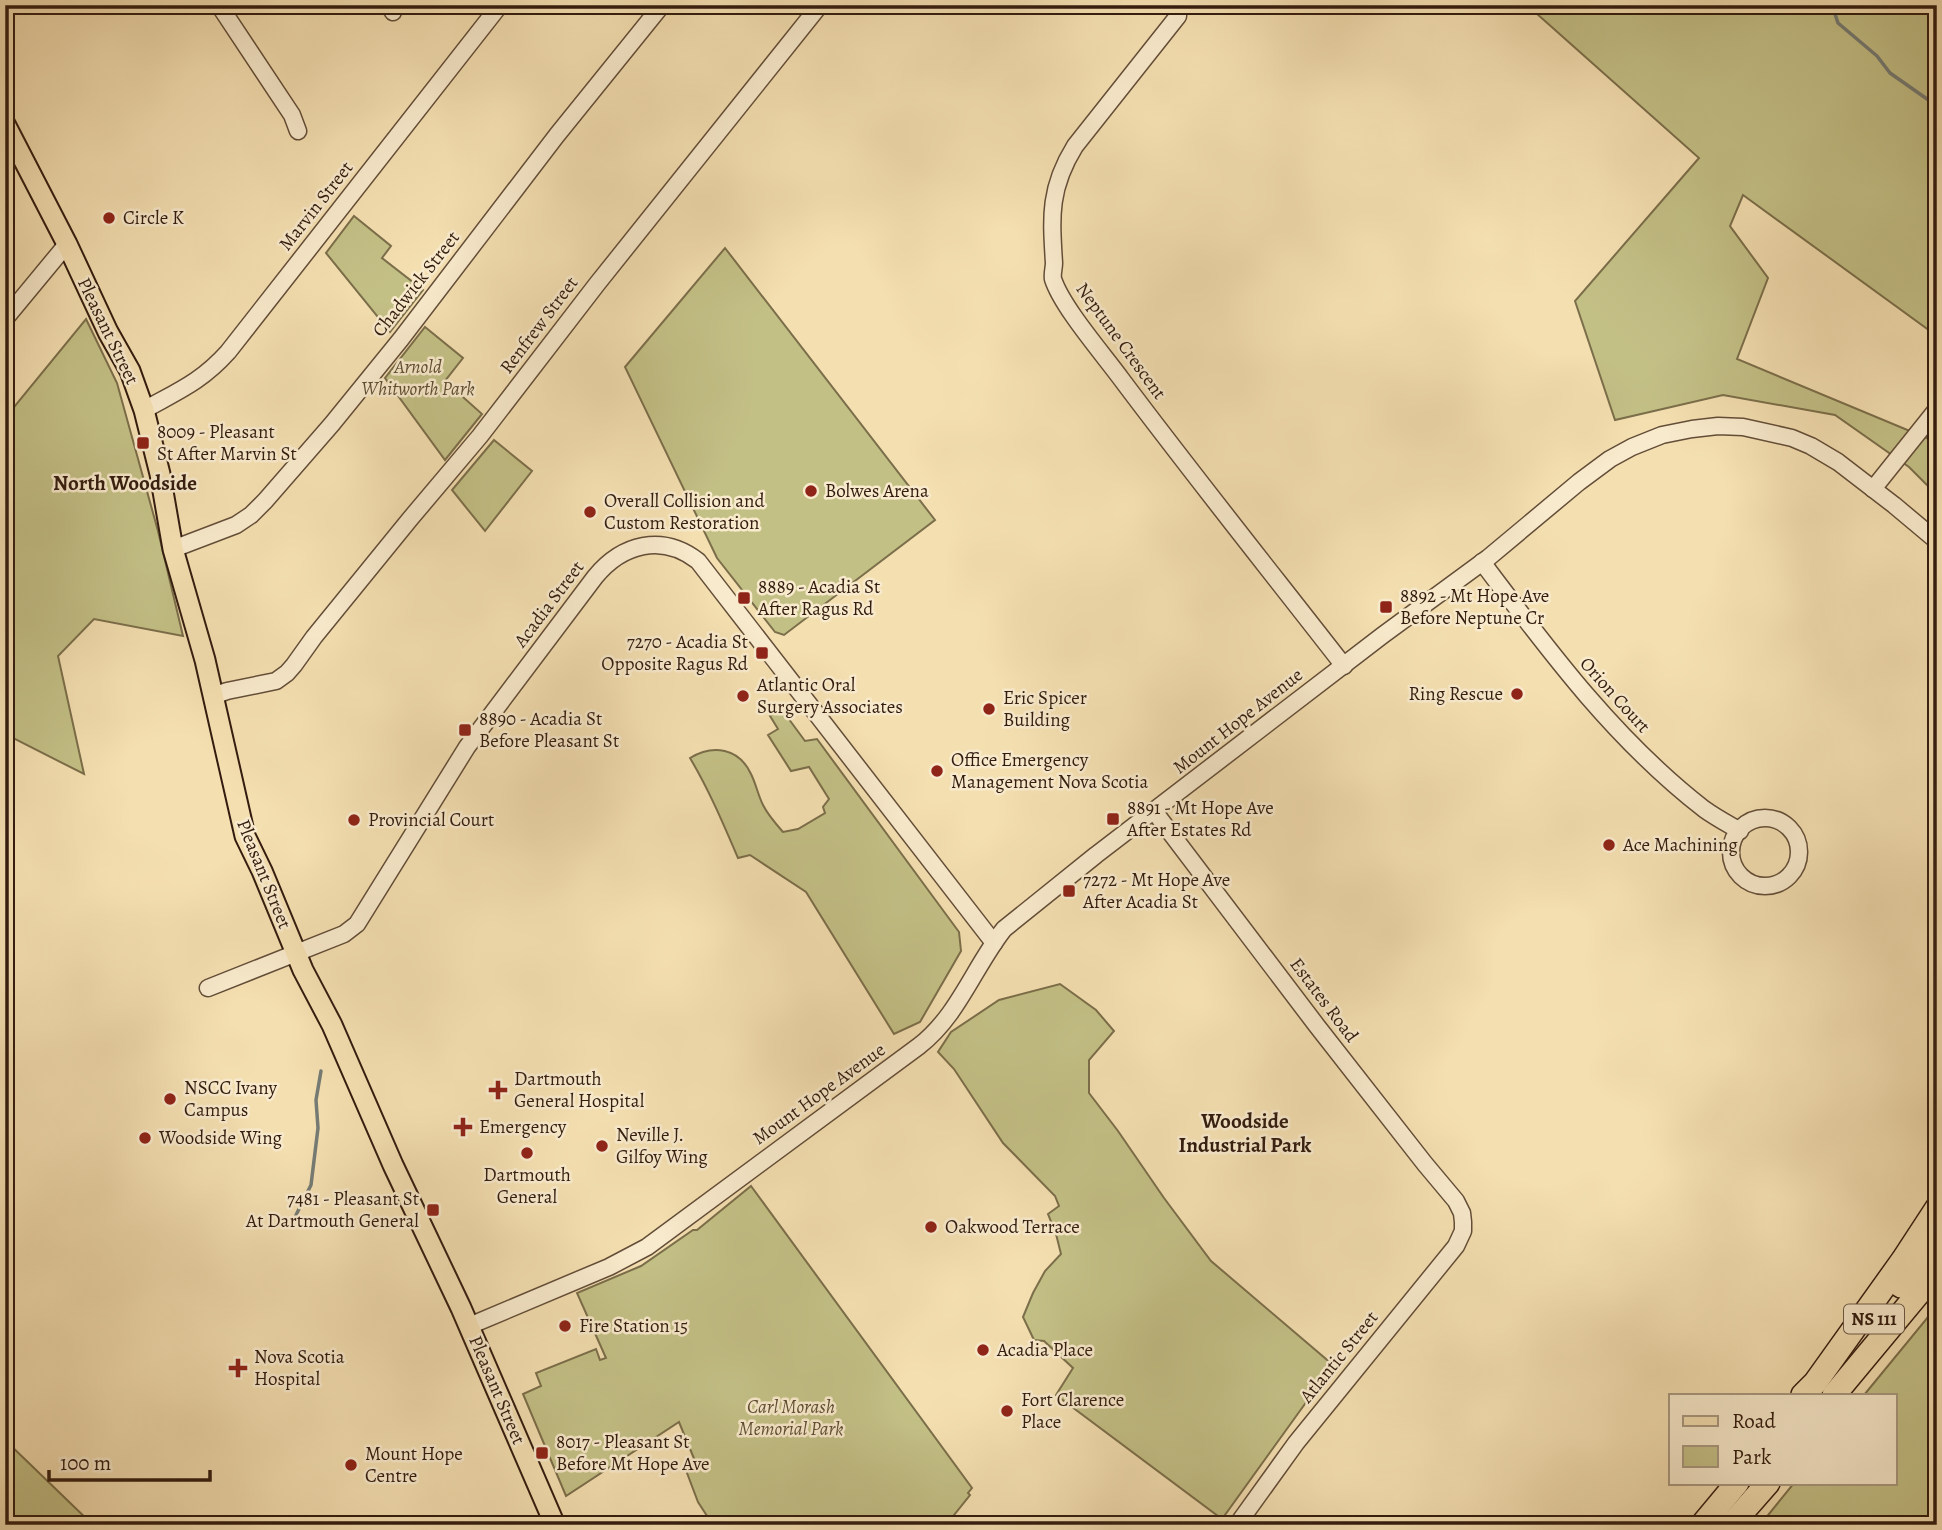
<svg xmlns="http://www.w3.org/2000/svg" width="1942" height="1530" font-family="Alegreya,serif">
	<style>
		.green { fill: #c3c086; stroke: #7b6e4a; stroke-width: 2 }
		.lines { fill: none; stroke-linecap: round; stroke-linejoin: round }
		.stream { stroke: #757b74; stroke-width: 3.5 }
		.minor-casing { stroke: #634d38; stroke-width: 19 }
		.major-casing { stroke: #331c0f; stroke-width: 23 }
		.highway-casing { stroke: #331c0f; stroke-width: 26 }
		.minor { stroke: #f8eacc; stroke-width: 16 }
		.major { stroke: #f4dfb1; stroke-width: 19 }
		.highway { stroke: #f4dfb1; stroke-width: 23 }
		.poi-dot { fill: #8f2418; stroke: #f8eacc; stroke-width: 2.5 }
		.labels { text-anchor: middle; dominant-baseline: central; stroke-width: 5; stroke-linejoin: round; paint-order: stroke }
		.shield { fill: #f8eacc; stroke: #6e5a48; stroke-width: 2 }
		.shield-label { font-size: 18px; font-weight: bold; fill: #331c0f }
		.street-label { font-size: 19px; fill: #331c0f; stroke: #f8eacc }
		.poi-label { font-size: 19px; fill: #331c0f; stroke: #f8eacc; text-anchor: start }
		.park-label { font-size: 19px; font-style: italic; fill: #5e4d33; stroke: #f8eacc }
		.neighbourhood-label { font-size: 21px; font-weight: bold; fill: #331c0f; stroke: #f8eacc }
	</style>
	<rect width="100%" height="100%" fill="#f4dfb1"/>
	<filter id="stains"><feTurbulence type="fractalNoise" baseFrequency=".00286" numOctaves="4"/><feColorMatrix values="0 0 0 0 .2 0 0 0 0 .09 0 0 0 0 .02 0 0 0 .5 -.17"/></filter>
	<radialGradient id="worn" r=".72"><stop offset=".6" stop-color="#630" stop-opacity="0"/><stop offset="1" stop-color="#630" stop-opacity=".3"/></radialGradient>
	<g class="green">
		<path d="M1527,5H1927L1937,14V336L1743,195L1730,226L1768,278L1737,359L1929,439L1937,429V495L1909,467L1835,415L1723,395L1615,420L1575,301L1699,158Z"/>
		<path d="M354,216L391,246L382,258L423,290L390,332L326,253Z"/>
		<path d="M725,248L935,520L784,635L775,632L717,558L625,367Z"/>
		<path d="M86,319L117,383L158,531L183,636L94,619L58,656L84,774L5,734V418Z"/>
		<path d="M425,327L463,358L445,381L482,414L445,460L385,378Z"/>
		<path d="M494,440L532,471L485,531L452,490Z"/>
		<path d="M780,707L805,741L817,739L959,932L961,951L920,1022L894,1034L806,892L750,855L738,858C723,823 709,790 690,758C713,744 739,748 751,774C756,784 758,795 763,805C768,815 776,824 783,832L798,829L825,813L823,807L829,799L809,767L791,771L768,735L778,729L770,716Z"/>
		<path d="M1060,984L1096,1010L1114,1031L1089,1060V1093L1118,1131L1164,1198L1211,1261L1333,1365L1222,1519L1056,1395L1073,1368L1044,1341L1034,1340L1023,1317L1033,1293L1045,1271L1061,1254L1056,1234L1048,1214L1059,1206L1055,1196L1003,1143L954,1069L938,1052L951,1032L999,1000Z"/>
		<path d="M751,1186L972,1488L968,1493L970,1495L946,1525H704L709,1519L698,1502L687,1473L695,1461L679,1422L566,1496L523,1394L541,1386L536,1373L596,1349L600,1360L606,1358L577,1293L641,1266L693,1230H697Z"/>
		<path d="M1937,1306V1525H1760L1794,1483H1895V1395H1864Z"/>
		<path d="M5,1440L93,1525H5Z"/>
	</g>
	<g class="lines">
		<g class="stream">
			<path d="M1832,5L1838,23L1877,56L1890,73L1937,106"/>
			<path d="M296,1215L311,1185L318,1128L316,1100L321,1071"/>
		</g>
		<g class="minor-casing">
			<g id="minor">
				<path d="M219,5L292,115L298,131"/>
				<path d="M389,5L393,12"/>
				<path d="M1178,16L1075,146C1049,188 1051,216 1054,263C1054,268 1052,274 1053,279C1062,307 1103,354 1122,380C1194,476 1270,571 1344,666"/>
				<path d="M5,319L67,244"/>
				<path d="M144,410C178,391 201,382 228,352L500,5"/>
				<path d="M1873,489L1937,409"/>
				<path d="M173,549L236,525L251,515L265,501L332,424L401,339L557,135L662,5"/>
				<path d="M1482,562C1549,651 1615,740 1704,809C1715,817 1728,824 1740,831"/>
				<path d="M213,696L227,691L276,681L287,673L294,665L314,637L410,519L480,436L597,284L820,5"/>
				<path d="M1154,811L1317,1026L1425,1164L1456,1201L1462,1213L1463,1222V1231L1456,1246L1296,1443L1237,1525"/>
				<circle cx="1765" cy="852" r="34"/>
				<path d="M208,988L344,934L357,924L467,747L595,577C622,544 662,533 698,561L994,943"/>
				<path d="M469,1326L609,1267L647,1247L919,1046C958,1016 974,967 1004,929L1096,855L1383,635L1488,558L1579,482L1610,459L1632,447L1662,435L1692,429L1718,426L1743,427L1792,438L1811,446L1838,462L1894,505L1937,541"/>
			</g>
		</g>
		<g class="major-casing">
			<path id="major" d="M5,124L67,244L108,332L130,371L144,410L160,474L173,549L205,660L245,836L262,871L303,970L332,1025L393,1165L461,1308L555,1525"/>
		</g>
		<g class="highway-casing">
			<g id="highway">
				<path d="M1901,1286L1937,1243"/>
				<path d="M1803,1395L1815,1383L1903,1260L1937,1208"/>
				<path d="M1834,1395L1937,1271"/>
				<path d="M1702,1525L1737,1483"/>
				<path d="M1731,1525L1768,1483"/>
			</g>
		</g>
		<use href="#minor" class="minor"/>
		<use href="#major" class="major"/>
		<use href="#highway" class="highway"/>
	</g>
	<g class="poi-dot">
		<circle cx="109" cy="218" r="7"/>
		<rect x="136" y="436" width="14" height="14" rx="3.5"/>
		<circle cx="811" cy="491" r="7"/>
		<circle cx="590" cy="512" r="7"/>
		<rect x="737" y="591" width="14" height="14" rx="3.5"/>
		<rect x="1379" y="600" width="14" height="14" rx="3.5"/>
		<rect x="755" y="646" width="14" height="14" rx="3.5"/>
		<circle cx="1517" cy="694" r="7"/>
		<circle cx="743" cy="696" r="7"/>
		<circle cx="989" cy="709" r="7"/>
		<rect x="458" y="723" width="14" height="14" rx="3.5"/>
		<circle cx="937" cy="771" r="7"/>
		<rect x="1106" y="812" width="14" height="14" rx="3.5"/>
		<circle cx="354" cy="820" r="7"/>
		<circle cx="1609" cy="845" r="7"/>
		<rect x="1062" y="884" width="14" height="14" rx="3.5"/>
		<path d="M494.5 1079.5h7v7h7v7h-7v7h-7v-7h-7v-7h7z"/>
		<circle cx="170" cy="1099" r="7"/>
		<path d="M459.5 1116.5h7v7h7v7h-7v7h-7v-7h-7v-7h7z"/>
		<circle cx="145" cy="1138" r="7"/>
		<circle cx="602" cy="1146" r="7"/>
		<circle cx="527" cy="1153" r="7"/>
		<rect x="426" y="1203" width="14" height="14" rx="3.5"/>
		<circle cx="931" cy="1227" r="7"/>
		<circle cx="565" cy="1326" r="7"/>
		<circle cx="983" cy="1350" r="7"/>
		<path d="M234.5 1357.5h7v7h7v7h-7v7h-7v-7h-7v-7h7z"/>
		<circle cx="1007" cy="1411" r="7"/>
		<rect x="535" y="1446" width="14" height="14" rx="3.5"/>
		<circle cx="351" cy="1465" r="7"/>
	</g>
	<g class="labels">
		<rect class="shield" x="1844" y="1304.5" width="60" height="29" rx="5"/>
		<g class="shield-label">
			<text x="1874" y="1319">NS 111</text>
		</g>
		<g class="street-label">
			<text transform="translate(316 206) rotate(-52)">Marvin Street</text>
			<text transform="translate(416 284) rotate(-52)">Chadwick Street</text>
			<text transform="translate(539 325) rotate(-53)">Renfrew Street</text>
			<text transform="translate(108 331) rotate(64)">Pleasant Street</text>
			<text transform="translate(1121 341) rotate(54)">Neptune Crescent</text>
			<text transform="translate(549 604) rotate(-53)">Acadia Street</text>
			<text transform="translate(1615 695) rotate(48)">Orion Court</text>
			<text transform="translate(1238 721) rotate(-38)">Mount Hope Avenue</text>
			<text transform="translate(264 874) rotate(68)">Pleasant Street</text>
			<text transform="translate(1324 1000) rotate(53)">Estates Road</text>
			<text transform="translate(819 1094) rotate(-36)">Mount Hope Avenue</text>
			<text transform="translate(1339 1357) rotate(-51)">Atlantic Street</text>
			<text transform="translate(497 1390) rotate(67)">Pleasant Street</text>
		</g>
		<g class="poi-label">
			<text x="123" y="218">Circle K</text>
			<text x="157" y="432">8009 - Pleasant<tspan x="157" dy="22">St After Marvin St</tspan></text>
			<text x="825" y="491">Bolwes Arena</text>
			<text x="604" y="501">Overall Collision and<tspan x="604" dy="22">Custom Restoration</tspan></text>
			<text x="758" y="587">8889 - Acadia St<tspan x="758" dy="22">After Ragus Rd</tspan></text>
			<text x="1400" y="596">8892 - Mt Hope Ave<tspan x="1400" dy="22">Before Neptune Cr</tspan></text>
			<text x="748" y="642" text-anchor="end">7270 - Acadia St<tspan x="748" dy="22">Opposite Ragus Rd</tspan></text>
			<text x="757" y="685">Atlantic Oral<tspan x="757" dy="22">Surgery Associates</tspan></text>
			<text x="1503" y="694" text-anchor="end">Ring Rescue</text>
			<text x="1003" y="698">Eric Spicer<tspan x="1003" dy="22">Building</tspan></text>
			<text x="479" y="719">8890 - Acadia St<tspan x="479" dy="22">Before Pleasant St</tspan></text>
			<text x="951" y="760">Office Emergency<tspan x="951" dy="22">Management Nova Scotia</tspan></text>
			<text x="1127" y="808">8891 - Mt Hope Ave<tspan x="1127" dy="22">After Estates Rd</tspan></text>
			<text x="368" y="820">Provincial Court</text>
			<text x="1623" y="845">Ace Machining</text>
			<text x="1083" y="880">7272 - Mt Hope Ave<tspan x="1083" dy="22">After Acadia St</tspan></text>
			<text x="514" y="1079">Dartmouth<tspan x="514" dy="22">General Hospital</tspan></text>
			<text x="184" y="1088">NSCC Ivany<tspan x="184" dy="22">Campus</tspan></text>
			<text x="479" y="1127">Emergency</text>
			<text x="616" y="1135">Neville J.<tspan x="616" dy="22">Gilfoy Wing</tspan></text>
			<text x="159" y="1138">Woodside Wing</text>
			<text x="527" y="1175" text-anchor="middle">Dartmouth<tspan x="527" dy="22">General</tspan></text>
			<text x="419" y="1199" text-anchor="end">7481 - Pleasant St<tspan x="419" dy="22">At Dartmouth General</tspan></text>
			<text x="945" y="1227">Oakwood Terrace</text>
			<text x="579" y="1326">Fire Station 15</text>
			<text x="997" y="1350">Acadia Place</text>
			<text x="254" y="1357">Nova Scotia<tspan x="254" dy="22">Hospital</tspan></text>
			<text x="1021" y="1400">Fort Clarence<tspan x="1021" dy="22">Place</tspan></text>
			<text x="556" y="1442">8017 - Pleasant St<tspan x="556" dy="22">Before Mt Hope Ave</tspan></text>
			<text x="365" y="1454">Mount Hope<tspan x="365" dy="22">Centre</tspan></text>
		</g>
		<g class="park-label">
			<text x="418" y="367">Arnold<tspan x="418" dy="22">Whitworth Park</tspan></text>
			<text x="791" y="1407">Carl Morash<tspan x="791" dy="22">Memorial Park</tspan></text>
		</g>
		<g class="neighbourhood-label">
			<text x="125" y="483">North Woodside</text>
			<text x="1245" y="1121">Woodside<tspan x="1245" dy="24">Industrial Park</tspan></text>
		</g>
	</g>
	<rect width="1942" height="1530" fill="none" stroke="#f4dfb1" stroke-width="28"/>
	<rect x="7" y="7" width="1928" height="1516" fill="none" stroke="#331c0f" stroke-width="3.5"/>
	<rect x="14" y="14" width="1914" height="1502" fill="none" stroke="#331c0f" stroke-width="2"/>
	<rect x="1669" y="1394" width="228" height="91" fill="#f8eacc" stroke="#a99880" stroke-width="2"/>
	<rect x="1683" y="1416" width="35" height="10" fill="#f4dfb1" stroke="#a99880" stroke-width="2"/>
	<text x="1732" y="1428" font-size="21" fill="#331c0f">Road</text>
	<rect x="1683" y="1446" width="35" height="21" fill="#c3c086" stroke="#a99880" stroke-width="2"/>
	<text x="1732" y="1464" font-size="21" fill="#331c0f">Park</text>
	<path d="M49 1470v10h161v-10" fill="none" stroke="#331c0f" stroke-width="3.5"/>
	<text x="60" y="1470" font-size="21" fill="#331c0f" stroke="#f8eacc" stroke-width="5" paint-order="stroke">100 m</text>
	<rect width="100%" height="100%" filter="url(#stains)"/>
	<rect width="100%" height="100%" fill="url(#worn)"/>
</svg>
